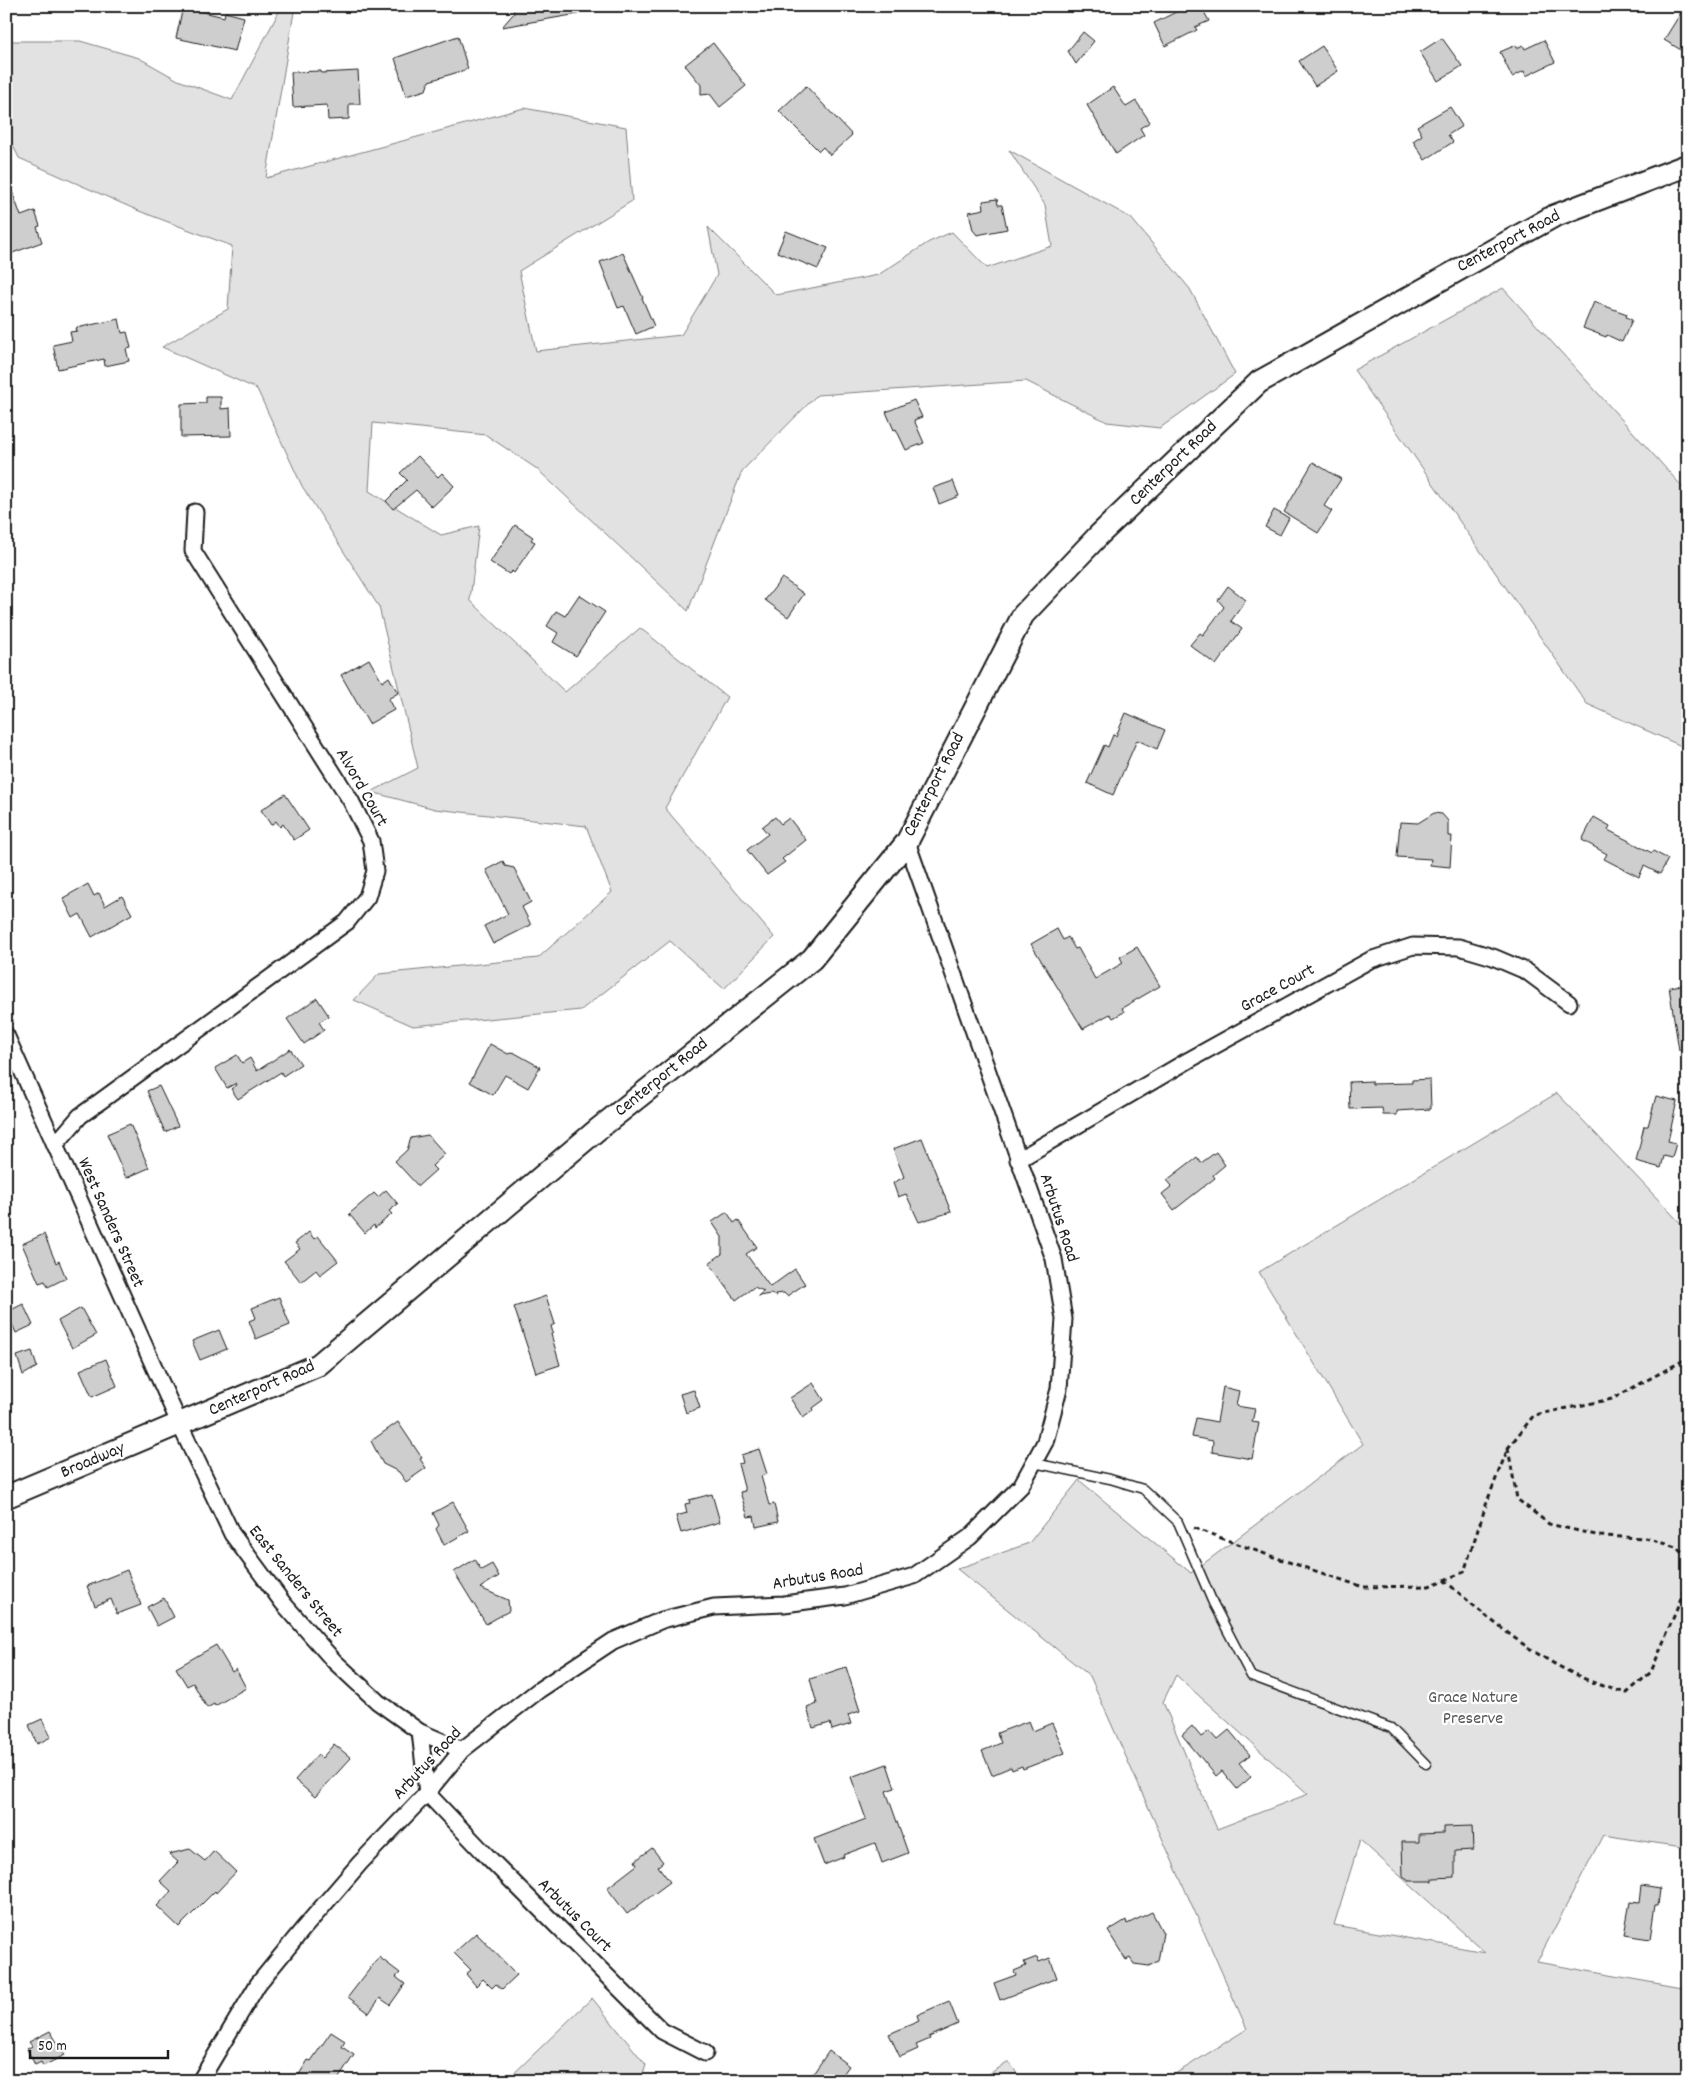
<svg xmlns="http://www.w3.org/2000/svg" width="1694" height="2087" font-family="Dekko,sans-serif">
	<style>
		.green { fill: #e2e2e2; stroke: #7f7f7f; fill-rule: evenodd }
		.building { fill: #cecece; stroke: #1c1c1c }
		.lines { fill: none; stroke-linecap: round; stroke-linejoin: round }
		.lane-casing { stroke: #1c1c1c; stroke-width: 11 }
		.street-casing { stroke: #1c1c1c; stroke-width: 19 }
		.secondary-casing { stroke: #1c1c1c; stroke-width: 25 }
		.path { stroke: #1c1c1c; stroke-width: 3; stroke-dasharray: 5 4; stroke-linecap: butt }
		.lane { stroke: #fff; stroke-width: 8 }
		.street { stroke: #fff; stroke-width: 15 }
		.secondary { stroke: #fff; stroke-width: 21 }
		.labels { text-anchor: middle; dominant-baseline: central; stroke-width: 4.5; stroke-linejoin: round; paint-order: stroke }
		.street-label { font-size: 18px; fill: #1c1c1c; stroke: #fff }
		.park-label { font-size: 18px; fill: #575757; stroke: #fff }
	</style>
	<rect width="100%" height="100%" fill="#fff"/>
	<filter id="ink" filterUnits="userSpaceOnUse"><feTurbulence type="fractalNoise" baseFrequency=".02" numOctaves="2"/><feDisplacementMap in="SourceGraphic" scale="10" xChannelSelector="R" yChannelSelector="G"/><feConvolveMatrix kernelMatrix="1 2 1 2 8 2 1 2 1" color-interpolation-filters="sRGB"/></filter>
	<g filter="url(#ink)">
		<g class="green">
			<path d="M282,6H295L266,178L524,108L626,127L632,201L519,271L536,351L681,335L717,275L708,227L776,295L878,275L929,242L952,232L987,268L1052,246L1045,205L1009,150L1131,218L1190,289L1235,374L1160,428L1107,422L1026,381L817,395L742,471L688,611L537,469L486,435L373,423L369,491L441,535L479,526L470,600L565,692L640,628L727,697L665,808L774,937L724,989L670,941L581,1010L413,1026L354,1000L379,974L538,958L612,892L586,826L435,809L371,792L418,768L379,607L302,486L257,389L162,347L228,309L232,246L139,211L19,158L6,131V41H80L139,58L178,80L232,100Z"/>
			<path d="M1503,288L1688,493V749L1587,704L1354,370Z"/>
			<path d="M1557,1093L1688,1231V1848L1603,1835L1537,1962L1688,1989V2081H1164L1247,2029L1090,1676L957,1569L1029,1543L1079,1480L1191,1573L1363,1444L1259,1272ZM1176,1675L1308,1794L1217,1829L1163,1702ZM1360,1840L1485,1952L1334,1925Z"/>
			<path d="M592,1998L646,2065L641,2081H506Z"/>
			<path d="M1009,2062L1022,2081H977Z"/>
		</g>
		<g class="building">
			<path d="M513,6H577L578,14L502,27L514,13Z"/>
			<path d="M1188,6H1201L1209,21L1195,27L1197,30L1165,46L1154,23Z"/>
			<path d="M1685,6H1688V54L1664,40Z"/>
			<path d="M183,7L224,17L225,12L244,17L235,51L176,38Z"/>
			<path d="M1083,32L1094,41L1076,64L1068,51Z"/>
			<path d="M458,36L468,69L429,81L426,90L406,96L395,58Z"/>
			<path d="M1442,38L1462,66L1438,81L1420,52Z"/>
			<path d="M1544,40L1555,62L1526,76L1524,71L1512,77L1500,52L1516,45L1517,48L1523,45L1525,49Z"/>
			<path d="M713,43L746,86L720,107L710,94L701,95V85L685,65Z"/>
			<path d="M1322,46L1338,71L1315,86L1299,61Z"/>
			<path d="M321,71V73L358,71L360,104H349V119L328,120L327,105L293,107L291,72Z"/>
			<path d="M806,86L852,135L830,155L823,147L819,151L779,111Z"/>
			<path d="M1113,87L1126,107L1136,101L1150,122L1140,128L1144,135L1116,154L1087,105Z"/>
			<path d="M1450,107L1462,126L1448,135L1453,142L1425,160L1413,141L1422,135L1417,126Z"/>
			<path d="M8,180L21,216L35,211L40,226L37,227L42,242L10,254L6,245V181Z"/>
			<path d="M997,199L998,205H1002L1007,229L977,235L973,230L969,212L984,209L983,201Z"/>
			<path d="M786,231L828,248L818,269L777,252Z"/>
			<path d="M623,253L643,298H642L654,326L636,334L624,306L618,308L600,262Z"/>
			<path d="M1594,302L1627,314L1626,317L1632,320L1622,342L1607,335L1606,337L1583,328Z"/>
			<path d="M119,319L122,333L127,332L131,348L126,349L129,361L105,366L104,359L58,369L53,345L72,341L70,332L77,331L76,328Z"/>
			<path d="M206,397H221V409L230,408L231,436L181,437V404L206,403Z"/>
			<path d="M914,400L922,417L914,420L924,443L906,450L896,429L894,430L886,412Z"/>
			<path d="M418,456L438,477L442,473L454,486L432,507L416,490L393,509L386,501L407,480L400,473Z"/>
			<path d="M1313,462L1341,479L1324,506L1332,511L1318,533L1284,512Z"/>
			<path d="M953,481L959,496L939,504L933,488Z"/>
			<path d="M1274,510L1289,518L1280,535L1265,527Z"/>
			<path d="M515,525L533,537L531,540L535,542L514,573L512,571L509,574L490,562Z"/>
			<path d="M782,578L804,594L788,617L765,600Z"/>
			<path d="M1228,586L1246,600L1231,621L1242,629L1216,665L1190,645L1200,633L1203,635L1224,607L1218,600Z"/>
			<path d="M579,595L605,612L576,656L553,642L558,633L547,626L556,611L565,616Z"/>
			<path d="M369,659L382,682L389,677L398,693L388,699L394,710L369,724L341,675Z"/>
			<path d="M1126,713L1165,730L1157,749L1137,740L1113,795L1087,783L1104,745L1108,747L1113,735L1116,736Z"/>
			<path d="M285,794L309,830L294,840L283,824L280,827L276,821L271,825L261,810Z"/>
			<path d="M1434,813L1442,814L1448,821V836H1452L1450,867L1430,865L1431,859L1397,857L1400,822L1418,823Z"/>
			<path d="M775,817L781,824L789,818L806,840L782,859L785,862L767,875L747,850L768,834L762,827Z"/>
			<path d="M1594,817L1610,826L1608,830L1652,853L1653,851L1668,859L1660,874L1644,866L1639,877L1604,859L1607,854L1582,840Z"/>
			<path d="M503,861L505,866L514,868L531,902L522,907L531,925L493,944L484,926L508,914L486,870Z"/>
			<path d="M88,884L94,896L99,893L105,906L122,896L132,914L92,937L80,914L73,918L63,898Z"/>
			<path d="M1057,929L1063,940L1068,937L1075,949L1078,948L1095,979L1123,963L1120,957L1137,947L1160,986L1122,1008L1124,1012L1113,1018L1110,1014L1083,1029L1031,944Z"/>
			<path d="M1688,984V1049L1679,1050L1669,987Z"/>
			<path d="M317,998L329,1016L319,1022L324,1030L304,1044L287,1019Z"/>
			<path d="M490,1044L508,1054L513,1052L540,1067L528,1088L505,1075L493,1095L470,1082Z"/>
			<path d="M290,1049L301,1064L283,1076L281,1072L238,1099L231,1089L237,1085L236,1083L227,1088L215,1068L237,1055L242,1063L250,1058L257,1071Z"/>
			<path d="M1430,1079L1431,1109L1397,1111V1115H1383L1382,1108L1350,1109L1349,1082L1372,1081V1084L1412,1083V1080Z"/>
			<path d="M159,1086L178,1126L165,1132L147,1091Z"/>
			<path d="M1656,1096L1677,1101L1668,1141L1676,1143L1672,1158L1664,1156L1661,1168L1636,1161L1644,1126H1648Z"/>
			<path d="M130,1124L149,1168L126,1178L107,1134Z"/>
			<path d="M428,1135L445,1154L432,1166L436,1170L418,1186L395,1161L407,1150L411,1138Z"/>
			<path d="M922,1138L951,1212L919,1222L906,1194L898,1197L893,1183L904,1177L893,1149Z"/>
			<path d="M1216,1152L1225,1165L1213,1175L1215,1178L1174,1210L1162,1194L1172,1186L1167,1180L1197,1157L1201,1163Z"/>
			<path d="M386,1190L398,1204L389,1211L392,1214L375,1228L374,1225L365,1233L349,1214L374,1193L378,1197Z"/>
			<path d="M727,1212L734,1223L738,1220L757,1247L746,1254L770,1287L795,1269L805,1284L787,1296L784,1293L775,1294L776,1296L771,1294L758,1296L764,1291L754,1287L736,1300L709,1263L722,1254V1237L712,1222Z"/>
			<path d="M309,1232L314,1239L318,1236L338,1261L320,1275L316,1270L301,1282L284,1261L300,1249L295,1243Z"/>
			<path d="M44,1234L56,1263L59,1261L66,1278L48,1287L45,1281L39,1283L22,1244Z"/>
			<path d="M546,1296L555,1324L551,1326L553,1333L551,1334L560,1365L536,1373L514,1307Z"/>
			<path d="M279,1297L290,1325L256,1339L249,1321L256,1318L252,1308Z"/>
			<path d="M23,1304L33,1325L16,1333L7,1312Z"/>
			<path d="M81,1308L96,1335L72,1348L58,1321Z"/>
			<path d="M219,1330L227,1349L200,1360L192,1341Z"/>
			<path d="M32,1351L37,1367L23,1375L17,1356Z"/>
			<path d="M106,1359L117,1386L92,1397L80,1370Z"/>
			<path d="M813,1383L824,1400L813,1408L814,1410L803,1418L790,1398Z"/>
			<path d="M1223,1387L1239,1391L1236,1406L1255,1409L1252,1422L1259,1423L1252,1459L1212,1452L1213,1441L1192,1437L1196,1418L1217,1422Z"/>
			<path d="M694,1390L700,1408L686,1413L680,1394Z"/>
			<path d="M398,1422L422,1458L420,1459L426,1468L406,1482L399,1472L383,1464L371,1441Z"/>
			<path d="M759,1449L767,1474L761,1476L769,1505L774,1504L778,1522L756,1527L754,1516L748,1517L740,1492L745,1491L738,1464L743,1463L741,1455Z"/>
			<path d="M712,1494L720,1522L681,1533L676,1516L687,1513L685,1504L690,1503L689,1500Z"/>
			<path d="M453,1502L469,1531L444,1545L436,1529L439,1525L433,1513Z"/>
			<path d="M475,1559L481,1570L492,1564L499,1576L480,1588L508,1600L509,1611L486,1624L454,1572Z"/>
			<path d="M127,1570L141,1605L117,1614L111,1599L95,1606L87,1586Z"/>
			<path d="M164,1598L174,1617L157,1626L147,1607Z"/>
			<path d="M216,1645L232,1672L236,1669L246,1688L215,1706L214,1704L207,1708L193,1683L187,1686L176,1668Z"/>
			<path d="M846,1667L860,1711L848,1715L851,1724L832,1730L830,1723L813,1728L807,1708L817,1704L810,1679Z"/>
			<path d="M42,1719L51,1737L37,1744L29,1725Z"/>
			<path d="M1029,1721L1033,1731L1052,1723L1065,1753L1023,1769L1022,1766L1012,1770L1011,1767L992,1775L982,1751L1001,1743L997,1733Z"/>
			<path d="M1192,1726L1201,1737L1209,1731L1217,1740L1229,1730L1250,1755L1239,1763L1251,1777L1237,1789L1222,1771L1216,1776L1182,1735Z"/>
			<path d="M334,1744L351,1758L315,1797L295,1780L318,1754L322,1758Z"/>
			<path d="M887,1764L895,1788L886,1791L908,1853L882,1863L875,1843L843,1855L844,1857L824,1865L814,1839L866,1819L851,1777Z"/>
			<path d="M1472,1826L1473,1850L1455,1851V1877L1433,1878V1881H1409L1403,1877L1402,1842H1419V1834L1444,1833V1827Z"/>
			<path d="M652,1848L663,1862L658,1866L670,1882L627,1914L607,1888L637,1865L635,1861Z"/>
			<path d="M190,1849L205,1861L214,1851L236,1872L216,1893L215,1891L179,1927L157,1906L171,1891L160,1881L178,1862L169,1854Z"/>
			<path d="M1641,1885L1660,1888L1658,1905H1655L1650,1939L1624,1935L1630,1902L1639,1903Z"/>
			<path d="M1152,1912L1163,1933L1158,1961L1149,1966L1134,1964L1130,1958L1126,1960L1108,1931L1126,1920L1127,1924Z"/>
			<path d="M476,1933L517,1975L502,1989L496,1984L492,1988L483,1979L476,1986L466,1974L471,1970L454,1953Z"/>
			<path d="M379,1957L400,1973L396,1977L405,1984L390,2005L380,1998L369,2013L348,1997Z"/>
			<path d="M1037,1957L1039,1962L1050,1958L1057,1978L1000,2000L994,1983L1016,1975L1014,1971L1026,1966L1024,1962Z"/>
			<path d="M949,2001L958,2024L929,2037L930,2039L916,2045L918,2049L900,2057L889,2034L919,2021L917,2015Z"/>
			<path d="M50,2031L65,2055L43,2066L41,2062L35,2065L27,2049L32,2046L29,2042Z"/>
			<path d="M331,2032L345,2041L342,2047L354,2055L337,2081H295L308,2060L311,2061Z"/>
			<path d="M829,2051L849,2066L838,2081H808Z"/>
		</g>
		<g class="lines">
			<g class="lane-casing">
				<path id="lane" d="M1034,1463L1110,1479L1143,1489L1178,1522L1213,1603L1251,1676L1391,1728L1426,1764"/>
			</g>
			<g class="street-casing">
				<g id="street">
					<path d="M6,1035L180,1425L232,1534L283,1603L334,1661L378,1702L420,1732L462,1750"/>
					<path d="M55,1145L80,1116L347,922L367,897L375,871L371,841L351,801L193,551L195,512"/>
					<path d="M1018,1160L1189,1060L1370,960L1413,946L1459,947L1493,957L1526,971L1569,1003"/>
					<path d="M420,1732L427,1793L488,1857L662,2031L705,2053"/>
					<path d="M200,2081L258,1984L303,1929L360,1863L427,1793L462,1750L539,1690L613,1641L662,1620L714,1607L784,1604L845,1596L914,1576L970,1537L1021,1486L1045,1442L1059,1389L1064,1319L1054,1259L907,842"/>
				</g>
			</g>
			<g class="secondary-casing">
				<path id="secondary" d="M6,1497L318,1365L597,1130L812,959L907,842L1023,615L1099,535L1259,382L1554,216L1688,165"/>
			</g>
			<g class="path">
				<path d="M1508,1448L1517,1499L1549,1524L1600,1536L1645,1538L1676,1547L1688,1559"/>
				<path d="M1194,1528L1268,1555L1363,1587L1429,1586L1464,1572L1488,1499L1508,1448L1534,1415L1612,1399L1688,1358"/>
				<path d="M1444,1580C1500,1629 1554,1675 1627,1693L1651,1672L1681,1599L1688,1575"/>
			</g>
			<use href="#lane" class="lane"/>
			<use href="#street" class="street"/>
			<use href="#secondary" class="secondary"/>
		</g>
	</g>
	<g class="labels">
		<g class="street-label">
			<text transform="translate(1509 242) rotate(-28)">Centerport Road</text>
			<text transform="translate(1174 464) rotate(-44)">Centerport Road</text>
			<text transform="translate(935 785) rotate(-63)">Centerport Road</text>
			<text transform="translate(361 788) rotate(60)">Alvord Court</text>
			<text transform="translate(1278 989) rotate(-29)">Grace Court</text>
			<text transform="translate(662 1078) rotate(-39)">Centerport Road</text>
			<text transform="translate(1058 1218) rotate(72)">Arbutus Road</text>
			<text transform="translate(110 1223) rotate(66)">West Sanders Street</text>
			<text transform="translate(262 1389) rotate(-24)">Centerport Road</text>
			<text transform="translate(93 1461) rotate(-23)">Broadway</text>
			<text transform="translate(818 1578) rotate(-9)">Arbutus Road</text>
			<text transform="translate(295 1582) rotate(51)">East Sanders Street</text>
			<text transform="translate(428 1764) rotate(-47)">Arbutus Road</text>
			<text transform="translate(574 1916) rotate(45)">Arbutus Court</text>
		</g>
		<g class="park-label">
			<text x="1473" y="1698">Grace Nature<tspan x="1473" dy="21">Preserve</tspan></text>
		</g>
	</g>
	<rect width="1694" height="2087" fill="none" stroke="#fff" stroke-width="25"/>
	<rect x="12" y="12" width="1669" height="2062" fill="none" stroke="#1c1c1c" stroke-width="2" filter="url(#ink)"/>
	<path d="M30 2050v8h138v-8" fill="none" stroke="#1c1c1c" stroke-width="2.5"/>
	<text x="38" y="2050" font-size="15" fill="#1c1c1c" stroke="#ffffff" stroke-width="4" paint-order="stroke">50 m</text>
</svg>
